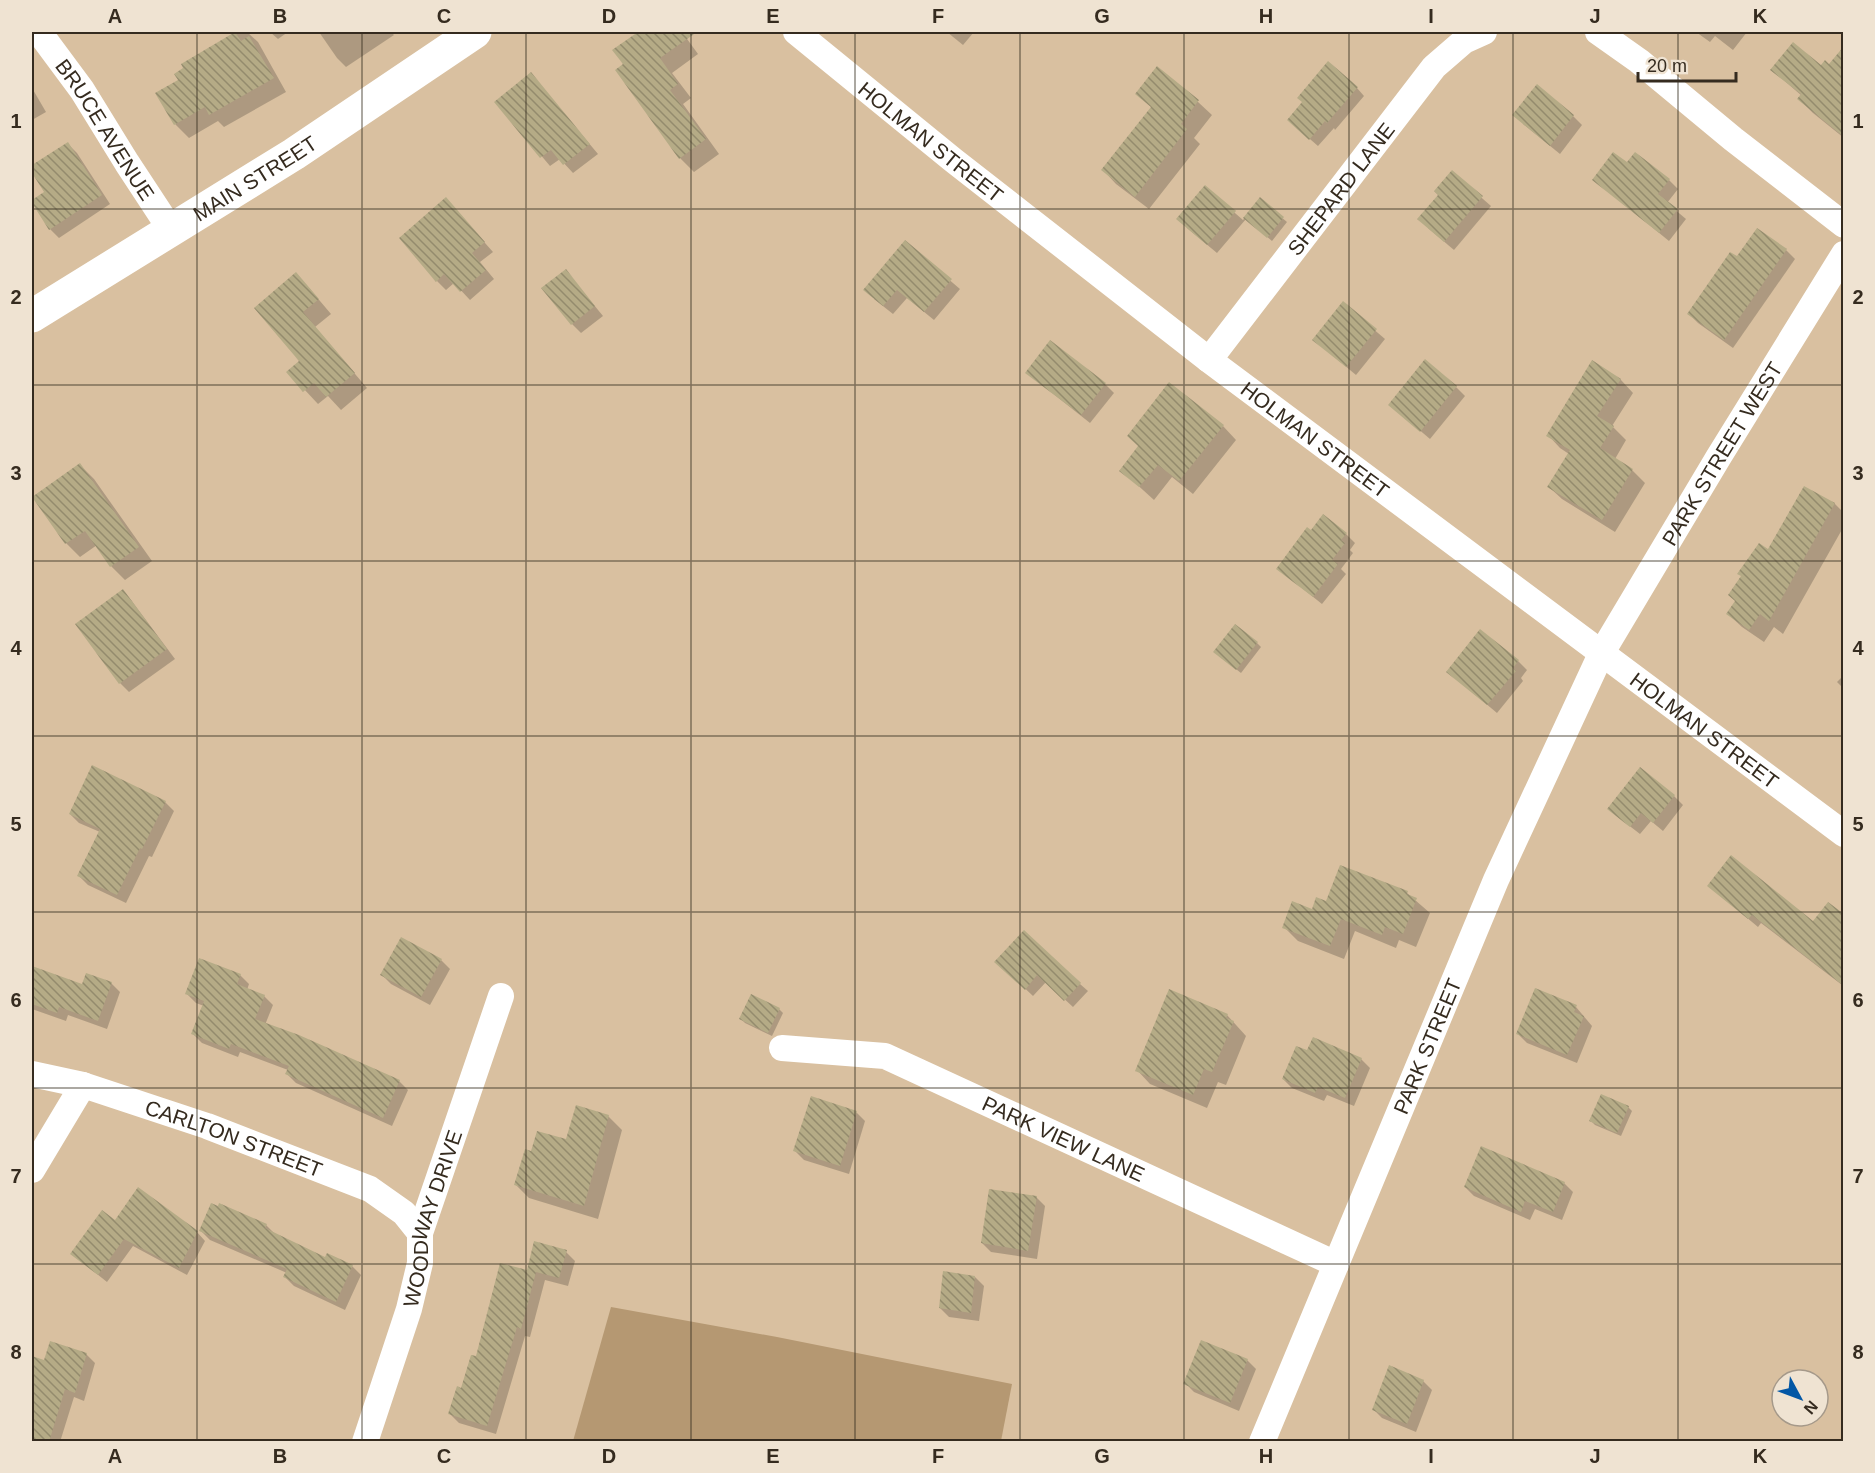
<svg xmlns="http://www.w3.org/2000/svg" width="1875" height="1473" font-family="Helvetica,sans-serif">
	<style>
		.park { fill: #b59872 }
		.shadow { fill: #0003 }
		.building { fill: url(#building-back-hatch) }
		.lines { fill: none; stroke-linecap: round; stroke-linejoin: round }
		.minor { stroke: #fff; stroke-width: 26 }
		.secondary { stroke: #fff; stroke-width: 33 }
		.grid { fill: none; stroke: #352b1f; stroke-width: 1.5; stroke-opacity: 0.55 }
		.labels { text-anchor: middle; dominant-baseline: central; stroke-width: 5; stroke-linejoin: round; paint-order: stroke }
		.street-label { font-size: 21px; fill: #352b1f; stroke: #efe3d2 }
		.neatline { fill: none; stroke: #352b1f; stroke-width: 2 }
		.grid-label { font-size: 20px; text-anchor: middle; font-weight: bold; fill: #352b1f }
	</style>
	<defs>
		<pattern id="building-back-hatch" width="6" height="6" patternUnits="userSpaceOnUse" patternTransform="scale(1.5)"><rect width="6" height="6" fill="#b5ab86"/><path d="M-1 5l2 2M0 0l6 6M5-1l2 2" fill="none" stroke="#948b6d"/></pattern>
	</defs>
	<rect width="100%" height="100%" fill="#d9c0a0"/>
	<path class="park" d="M611,1307L777,1337L1012,1384L1001,1441H573Z"/>
	<g class="shadow">
		<path d="M239,32H247L258,42L286,92L224,127L218,121L189,138L175,124L180,80L185,69L183,64Z"/>
		<path d="M270,32H288L278,39Z"/>
		<path d="M319,32H391L394,35L346,67L337,58Z"/>
		<path d="M640,32H682L698,54L672,73L691,98L683,104L719,154L694,172L680,158L617,70L625,65L614,50Z"/>
		<path d="M947,32H974L963,45Z"/>
		<path d="M1696,32H1747L1733,50L1715,36L1710,42Z"/>
		<path d="M1844,60V138L1813,113L1799,99L1802,96L1772,70L1821,67Z"/>
		<path d="M1157,68L1198,102L1212,115L1194,138L1200,144L1149,209L1116,184L1103,170L1152,108L1137,94Z"/>
		<path d="M531,74L598,154L573,173L560,159L550,166L496,102Z"/>
		<path d="M32,88L46,112L32,120Z"/>
		<path d="M1357,88L1364,96L1335,130L1334,128L1318,146L1296,127Z"/>
		<path d="M1573,116L1582,125L1560,154L1523,124Z"/>
		<path d="M68,144L77,153L110,204L59,238L50,229L46,192L32,167Z"/>
		<path d="M1627,165L1669,180L1678,189L1667,203L1686,219L1669,241L1594,180Z"/>
		<path d="M1452,172L1491,206L1454,250L1428,228L1440,195Z"/>
		<path d="M1205,187L1243,220L1260,199L1287,222L1272,241L1246,219L1217,253L1187,228Z"/>
		<path d="M446,199L493,252L480,262L494,279L470,300L454,283L446,290L437,281Z"/>
		<path d="M905,242L960,289L934,320L907,298L893,314L874,299Z"/>
		<path d="M1786,250L1795,259L1733,348L1698,323L1689,314L1737,258Z"/>
		<path d="M566,271L603,316L581,333L572,324Z"/>
		<path d="M309,288L331,314L315,327L367,388L341,410L328,396L318,404L288,372L301,361L256,308Z"/>
		<path d="M1343,303L1385,339L1356,375L1314,340Z"/>
		<path d="M1592,362L1621,380L1633,393L1612,426L1626,440L1615,459L1632,470L1645,483L1615,532L1562,499L1549,487L1569,454L1560,448L1548,435Z"/>
		<path d="M1027,373L1105,384L1114,393L1090,423Z"/>
		<path d="M1456,387L1465,396L1430,439L1390,405Z"/>
		<path d="M1223,426L1236,440L1193,494L1172,477L1154,500L1121,470Z"/>
		<path d="M80,465L94,479L152,561L125,580L111,566L97,545L80,557L66,543Z"/>
		<path d="M1805,488L1835,504L1844,513V526L1783,634L1774,627L1764,642L1742,627L1728,614L1769,551Z"/>
		<path d="M1311,532L1346,534L1355,543L1350,550L1353,553L1341,569L1346,574L1322,604L1278,569Z"/>
		<path d="M122,591L131,600L175,659L129,692L120,683Z"/>
		<path d="M1257,643L1261,647L1241,673L1219,656Z"/>
		<path d="M1518,661L1527,670L1521,678L1523,681L1497,713L1448,672Z"/>
		<path d="M1844,675V689L1837,682Z"/>
		<path d="M1674,796L1683,805L1663,831L1651,821L1640,834L1618,817Z"/>
		<path d="M165,802L174,811L152,857L149,856L126,903L88,885L79,876L100,832L79,823L70,814Z"/>
		<path d="M1731,857L1844,983L1842,985L1761,923L1758,927L1709,886Z"/>
		<path d="M1407,893L1430,913L1416,947L1399,940L1396,948L1355,931L1344,959L1298,941L1284,927L1327,903Z"/>
		<path d="M441,960L450,969L430,1005L391,984L382,975Z"/>
		<path d="M997,962L1080,984L1088,991L1073,1007L1046,982L1033,996Z"/>
		<path d="M32,967L83,985L111,983L120,992L107,1029L68,1015L66,1021L32,1009Z"/>
		<path d="M240,975L249,984L247,990L264,996L273,1005L265,1025L399,1081L408,1090L392,1126L296,1083L287,1074L288,1070L240,1052L238,1057L202,1043L193,1034L204,1006L196,1003L187,994Z"/>
		<path d="M1576,1007L1592,1026L1577,1063L1527,1043L1518,1034Z"/>
		<path d="M779,1009L783,1013L772,1036L745,1023L741,1019Z"/>
		<path d="M1227,1015L1246,1036L1226,1085L1218,1082L1207,1108L1150,1084L1137,1070Z"/>
		<path d="M1308,1052L1361,1059L1370,1068L1354,1106L1327,1095L1324,1101L1292,1088L1283,1079Z"/>
		<path d="M1628,1107L1632,1111L1621,1136L1595,1125L1591,1121Z"/>
		<path d="M856,1112L865,1121L849,1174L804,1160L795,1151Z"/>
		<path d="M608,1116L622,1130L598,1219L529,1198L515,1184L532,1153L567,1141Z"/>
		<path d="M1564,1183L1573,1192L1562,1220L1535,1209L1530,1220L1474,1196L1465,1187Z"/>
		<path d="M1036,1197L1045,1206L1037,1259L991,1252L982,1243Z"/>
		<path d="M115,1222L197,1232L205,1241L187,1275L133,1246L107,1282L72,1254Z"/>
		<path d="M266,1225L275,1234L326,1259L328,1255L352,1266L361,1275L345,1310L294,1286L285,1277L287,1273L210,1240L201,1231Z"/>
		<path d="M566,1252L575,1261L568,1286L545,1280L530,1337L525,1336L496,1434L459,1423L450,1414L477,1358L528,1271Z"/>
		<path d="M975,1277L984,1286L979,1321L949,1317L940,1308Z"/>
		<path d="M86,1354L95,1363L84,1401L74,1397L60,1442H51L32,1435V1358L45,1362Z"/>
		<path d="M1247,1360L1256,1369L1239,1411L1194,1392L1185,1383Z"/>
		<path d="M1423,1381L1432,1390L1416,1432L1382,1418L1373,1409Z"/>
	</g>
	<g class="building">
		<path d="M235,32L241,41L249,36L274,78L209,115L205,107L174,125L155,93L178,80L174,74L183,68L181,64Z"/>
		<path d="M638,32H697L660,58L678,84L670,90L706,139L679,159L615,70L623,64L612,50Z"/>
		<path d="M1793,42L1821,65L1825,60L1829,64L1844,46V137L1797,99L1801,94L1770,70Z"/>
		<path d="M1328,61L1358,87L1327,123L1325,121L1309,140L1287,120L1302,102L1297,98Z"/>
		<path d="M1157,66L1199,100L1181,124L1187,129L1135,197L1101,170L1151,107L1135,94Z"/>
		<path d="M531,72L590,144L563,165L551,150L540,158L494,102Z"/>
		<path d="M1537,84L1574,115L1550,146L1512,115Z"/>
		<path d="M68,142L102,195L49,230L32,203V200L44,192L32,173V165Z"/>
		<path d="M1613,152L1627,162L1635,152L1670,179L1658,194L1678,209L1659,233L1592,180Z"/>
		<path d="M1452,170L1483,196L1444,242L1417,219L1438,195L1434,191Z"/>
		<path d="M1205,185L1236,211L1207,245L1176,219Z"/>
		<path d="M446,197L485,242L472,253L486,270L460,292L444,274L436,282L399,238Z"/>
		<path d="M1260,197L1284,217L1267,238L1243,218Z"/>
		<path d="M1757,228L1787,249L1724,340L1687,314L1730,252L1737,256Z"/>
		<path d="M905,240L952,279L924,312L897,290L883,306L863,290Z"/>
		<path d="M566,269L595,306L571,325L541,288Z"/>
		<path d="M296,272L319,299L303,312L355,373L326,397L314,383L303,392L286,372L299,361L254,308Z"/>
		<path d="M1343,301L1377,329L1346,367L1312,340Z"/>
		<path d="M1050,340L1106,383L1081,415L1025,373Z"/>
		<path d="M1425,359L1457,386L1420,432L1388,405Z"/>
		<path d="M1592,360L1621,379L1597,416L1614,426L1600,448L1633,469L1602,520L1547,487L1570,450L1546,436Z"/>
		<path d="M1169,382L1224,425L1179,481L1158,465L1139,487L1119,471L1138,446L1127,436Z"/>
		<path d="M80,463L139,547L110,567L85,531L65,544L32,497Z"/>
		<path d="M1804,486L1835,503L1769,621L1760,614L1749,630L1726,614L1735,601L1728,595L1741,576L1737,574L1759,543L1768,549Z"/>
		<path d="M1323,514L1347,533L1341,540L1345,543L1332,560L1338,564L1313,597L1276,569L1307,527L1311,530Z"/>
		<path d="M123,589L167,649L119,684L75,624Z"/>
		<path d="M1235,624L1258,642L1236,670L1213,652Z"/>
		<path d="M1480,629L1519,660L1513,668L1516,671L1487,705L1446,672Z"/>
		<path d="M92,765L166,801L142,849L140,848L117,895L77,876L100,829L69,814Z"/>
		<path d="M1640,767L1675,795L1653,823L1641,813L1630,827L1607,809Z"/>
		<path d="M1731,855L1813,921L1828,902L1844,914V986L1752,915L1748,919L1707,886Z"/>
		<path d="M1340,865L1408,891L1407,894L1417,898L1403,934L1385,927L1382,935L1341,919L1330,946L1282,928L1292,901L1312,909L1316,897L1326,901Z"/>
		<path d="M1024,930L1081,983L1064,1001L1037,975L1025,990L994,962Z"/>
		<path d="M401,937L442,959L421,997L380,975Z"/>
		<path d="M199,958L241,974L237,984L265,995L255,1019L299,1035L400,1080L383,1118L285,1074L289,1066L231,1044L229,1049L191,1034L204,1001L185,994Z"/>
		<path d="M32,966L82,984L86,973L112,982L98,1021L59,1007L57,1013L32,1004Z"/>
		<path d="M1535,988L1577,1005L1574,1012L1584,1016L1567,1055L1516,1034Z"/>
		<path d="M1169,989L1228,1014L1226,1018L1234,1021L1212,1072L1204,1069L1193,1095L1135,1071Z"/>
		<path d="M751,994L780,1008L768,1033L739,1019Z"/>
		<path d="M1313,1037L1362,1058L1345,1098L1318,1087L1315,1093L1282,1079L1296,1046L1307,1050Z"/>
		<path d="M1601,1094L1629,1106L1617,1133L1589,1121Z"/>
		<path d="M811,1096L857,1111L840,1166L793,1151Z"/>
		<path d="M576,1105L609,1115L584,1206L514,1185L525,1149L531,1151L537,1131L566,1139Z"/>
		<path d="M1481,1146L1565,1182L1553,1212L1525,1201L1521,1212L1464,1187Z"/>
		<path d="M138,1187L198,1231L179,1268L124,1239L98,1275L70,1254L102,1210L115,1220Z"/>
		<path d="M989,1189L1037,1196L1028,1251L981,1243Z"/>
		<path d="M211,1203L218,1206L219,1203L267,1224L265,1228L325,1257L327,1253L353,1265L336,1302L283,1277L287,1269L199,1231Z"/>
		<path d="M534,1241L567,1250L559,1278L536,1272L521,1329L517,1327L487,1426L448,1414L457,1386L461,1388L471,1355L476,1356L500,1263L527,1270Z"/>
		<path d="M943,1271L975,1276L971,1313L939,1308Z"/>
		<path d="M1201,1340L1248,1359L1230,1403L1183,1384Z"/>
		<path d="M50,1341L87,1353L75,1393L65,1389L49,1442H32V1356L44,1360Z"/>
		<path d="M1389,1365L1424,1380L1407,1424L1372,1410Z"/>
	</g>
	<g class="lines">
		<g class="minor">
			<path id="s1" d="M39,32L82,90L127,163L171,230"/>
			<path id="s2" d="M796,32L953,160L1209,360L1844,834"/>
			<path d="M1598,32L1639,61L1733,139L1844,225"/>
			<path id="s3" d="M1209,360L1434,67L1464,41L1484,32"/>
			<path id="s4" d="M782,1048L885,1056L1336,1264"/>
			<path id="s5" d="M32,1074L83,1085L207,1126L370,1189L404,1213L420,1233"/>
			<path d="M32,1170L83,1085"/>
			<path id="s6" d="M365,1442L409,1309L420,1263V1233L501,996"/>
			<path id="s7" d="M1262,1442L1496,880L1601,654L1718,458L1844,254"/>
		</g>
		<path class="secondary" id="s8" d="M32,316L294,154L475,32"/>
	</g>
	<path class="grid" d="M197,32V1442M362,32V1442M526,32V1442M691,32V1442M855,32V1442M1020,32V1442M1184,32V1442M1349,32V1442M1513,32V1442M1678,32V1442M32,209H1844M32,385H1844M32,561H1844M32,736H1844M32,912H1844M32,1088H1844M32,1264H1844"/>
	<g class="labels">
		<g class="street-label">
			<text stroke="none"><textPath href="#s1" startOffset="118">BRUCE AVENUE</textPath></text>
			<text stroke="none"><textPath href="#s2" startOffset="174">HOLMAN STREET</textPath></text>
			<text stroke="none"><textPath href="#s8" startOffset="262">MAIN STREET</textPath></text>
			<text stroke="none"><textPath href="#s3" startOffset="216">SHEPARD LANE</textPath></text>
			<text stroke="none"><textPath href="#s2" startOffset="660">HOLMAN STREET</textPath></text>
			<text stroke="none"><textPath href="#s7" startOffset="1092">PARK STREET WEST</textPath></text>
			<text stroke="none"><textPath href="#s2" startOffset="1146">HOLMAN STREET</textPath></text>
			<text stroke="none"><textPath href="#s7" startOffset="429">PARK STREET</textPath></text>
			<text stroke="none"><textPath href="#s5" startOffset="212">CARLTON STREET</textPath></text>
			<text stroke="none"><textPath href="#s4" startOffset="300">PARK VIEW LANE</textPath></text>
			<text stroke="none"><textPath href="#s6" startOffset="234">WOODWAY DRIVE</textPath></text>
		</g>
	</g>
	<rect width="1875" height="1473" fill="none" stroke="#efe3d2" stroke-width="66"/>
	<g transform="translate(1800 1398) rotate(131)"><circle r="28" fill="#efe3d2" stroke="#a5998a" stroke-width="1.5"/>
	<path d="M0-4.5L10 22L0 15L-10 22Z" fill="#0357a5"/>
	<text y="-9" font-size="16" font-weight="bold" text-anchor="middle" fill="#352b1f">N</text>
	</g>
	<path d="M1638 72v9h98v-9" fill="none" stroke="#352b1f" stroke-width="3"/>
	<text x="1647" y="72" font-size="18" fill="#352b1f" stroke="#efe3d2" stroke-width="4.5" paint-order="stroke">20 m</text>
	<rect x="33" y="33" width="1809" height="1407" class="neatline"/>
	<g class="grid-label">
		<text x="115" y="23">A</text>
		<text x="280" y="23">B</text>
		<text x="444" y="23">C</text>
		<text x="609" y="23">D</text>
		<text x="773" y="23">E</text>
		<text x="938" y="23">F</text>
		<text x="1102" y="23">G</text>
		<text x="1266" y="23">H</text>
		<text x="1431" y="23">I</text>
		<text x="1595" y="23">J</text>
		<text x="1760" y="23">K</text>
		<text x="16" y="128">1</text>
		<text x="1858" y="128">1</text>
		<text x="16" y="304">2</text>
		<text x="1858" y="304">2</text>
		<text x="16" y="480">3</text>
		<text x="1858" y="480">3</text>
		<text x="16" y="655">4</text>
		<text x="1858" y="655">4</text>
		<text x="16" y="831">5</text>
		<text x="1858" y="831">5</text>
		<text x="16" y="1007">6</text>
		<text x="1858" y="1007">6</text>
		<text x="16" y="1183">7</text>
		<text x="1858" y="1183">7</text>
		<text x="16" y="1359">8</text>
		<text x="1858" y="1359">8</text>
		<text x="115" y="1463">A</text>
		<text x="280" y="1463">B</text>
		<text x="444" y="1463">C</text>
		<text x="609" y="1463">D</text>
		<text x="773" y="1463">E</text>
		<text x="938" y="1463">F</text>
		<text x="1102" y="1463">G</text>
		<text x="1266" y="1463">H</text>
		<text x="1431" y="1463">I</text>
		<text x="1595" y="1463">J</text>
		<text x="1760" y="1463">K</text>
	</g>
</svg>
